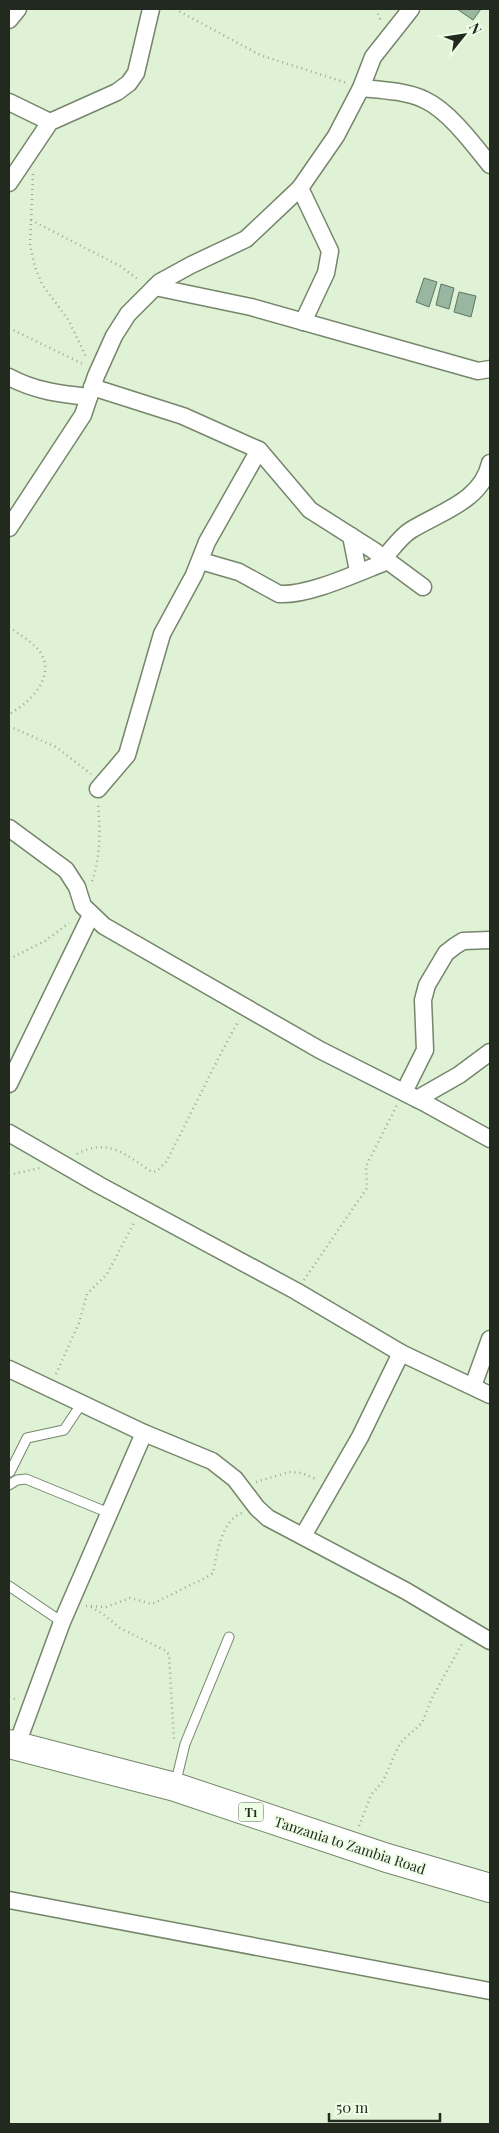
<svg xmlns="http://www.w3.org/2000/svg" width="499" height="2133" font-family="'Playfair Display',serif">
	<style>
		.building { fill: #99b6a1; stroke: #5c7764 }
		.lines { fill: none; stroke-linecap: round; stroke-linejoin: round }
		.lane-casing { stroke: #75866b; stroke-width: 11 }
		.street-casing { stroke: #75866b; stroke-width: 19 }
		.highway-casing { stroke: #75866b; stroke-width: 30 }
		.path { stroke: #9cab94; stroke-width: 2.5; stroke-dasharray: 1 4; stroke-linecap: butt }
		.lane { stroke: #fff; stroke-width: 9 }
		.street { stroke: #fff; stroke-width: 16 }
		.highway { stroke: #fff; stroke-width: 28 }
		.labels { text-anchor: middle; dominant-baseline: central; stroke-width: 4; stroke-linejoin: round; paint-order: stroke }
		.shield { fill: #eefee6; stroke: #5f695a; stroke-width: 1 }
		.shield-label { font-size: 12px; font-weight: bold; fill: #22291e }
		.street-label { font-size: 14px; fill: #22291e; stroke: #eefee6 }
	</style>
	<rect width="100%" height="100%" fill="#dff2d5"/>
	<g class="building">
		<path d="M457,9H481L473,20Z"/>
		<path d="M424,278L437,282L429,307L416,302Z"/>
		<path d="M441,284L454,288L449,309L436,305Z"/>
		<path d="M459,292L476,296L471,317L454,312Z"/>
	</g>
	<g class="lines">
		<g class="lane-casing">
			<g id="lane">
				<path d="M10,1472L27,1438L64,1430L82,1403"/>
				<path d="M9,1485L17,1480L26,1479L109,1513"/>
				<path d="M9,1586L62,1622"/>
				<path d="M175,1785L185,1744L229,1637"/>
			</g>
		</g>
		<g class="street-casing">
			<g id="street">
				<path d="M9,20L18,9"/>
				<path d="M361,88C383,90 406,91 425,100C449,111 474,145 490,165"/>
				<path d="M9,102L50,122"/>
				<path d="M9,183L50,122L117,92L129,83L136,73L151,9"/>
				<path d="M300,188L330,251L326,273L303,322"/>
				<path d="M155,287L251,307L478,371L490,369"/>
				<path d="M9,377C35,391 60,394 89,397"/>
				<path d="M92,387L183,416L259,450L310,510L373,550L423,587"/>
				<path d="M9,528L83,415L96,376L114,336L128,314L160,282L191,265L246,239L300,188L336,136L361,88L373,57L411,9"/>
				<path d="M351,536L358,571"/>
				<path d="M384,558C392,549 401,536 411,530C440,512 482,501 490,463"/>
				<path d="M201,561L239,572L279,594C309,596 359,572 388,561"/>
				<path d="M98,789L127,755L162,634L194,575L207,542L259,450"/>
				<path d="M9,828L66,870L77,887L83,906L104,926L320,1050L423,1102L490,1139"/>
				<path d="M9,1084L91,915"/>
				<path d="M404,1092L425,1050L423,1000L427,985L446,953L455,946L463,941L490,940"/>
				<path d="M417,1099L459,1075L490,1052"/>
				<path d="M9,1133L99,1185L296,1291L401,1353L490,1395"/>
				<path d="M9,1369L144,1433L212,1461L235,1479L257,1508L268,1518L406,1591L490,1641"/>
				<path d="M473,1386L490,1339"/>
				<path d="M303,1536L360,1437L401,1353"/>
				<path d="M16,1747L62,1622L144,1433"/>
				<path d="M9,1900L490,1991"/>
			</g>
		</g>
		<g class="highway-casing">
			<path id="highway" d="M9,1744L175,1787L387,1858L490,1888"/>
		</g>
		<g class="path">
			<path d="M175,9L260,55L347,83"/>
			<path d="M376,9L381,21"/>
			<path d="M33,174L30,245L35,267L42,284L69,321L87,359"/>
			<path d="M31,220L120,266L139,280"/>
			<path d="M9,328L85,365"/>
			<path d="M9,627C19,634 33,642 40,652C57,676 29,704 9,714"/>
			<path d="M9,726L56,747L91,774"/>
			<path d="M92,881C101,855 100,830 98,803"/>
			<path d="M9,959L45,941L69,923"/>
			<path d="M77,1154C108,1137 126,1155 152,1172L157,1171L166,1162C191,1115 213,1066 239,1020"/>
			<path d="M9,1175L40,1168"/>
			<path d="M304,1280L367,1188L366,1166L397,1105"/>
			<path d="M56,1374L79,1323L87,1294L107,1274L135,1221"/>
			<path d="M256,1482L289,1472L302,1473L318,1480"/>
			<path d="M86,1606L106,1607L130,1598L152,1604L209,1576L213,1573C217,1554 221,1521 242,1513"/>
			<path d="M91,1607L103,1614L120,1628L166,1651L169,1655L174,1739"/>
			<path d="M9,1697L18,1700"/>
			<path d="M359,1826L371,1795L383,1781L398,1747L404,1739L422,1723L432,1698L463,1642"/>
		</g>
		<use href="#lane" class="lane"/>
		<use href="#street" class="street"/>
		<use href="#highway" class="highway"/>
	</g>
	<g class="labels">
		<rect class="shield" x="238.5" y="1802.5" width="25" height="19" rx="4"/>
		<g class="shield-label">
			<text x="251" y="1812">T1</text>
		</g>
		<g class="street-label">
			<text transform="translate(350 1845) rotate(18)">Tanzania to Zambia Road</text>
		</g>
	</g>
	<rect width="499" height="2133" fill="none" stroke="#22291e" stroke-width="20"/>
	<g transform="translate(464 35) rotate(60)" stroke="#eefee6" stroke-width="4" paint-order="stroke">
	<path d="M0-4L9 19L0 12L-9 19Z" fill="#22291e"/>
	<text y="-8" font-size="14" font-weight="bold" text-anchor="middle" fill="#22291e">N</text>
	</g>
	<path d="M329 2113v8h111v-8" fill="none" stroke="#22291e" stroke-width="2.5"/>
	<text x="336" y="2113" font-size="15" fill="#22291e" stroke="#eefee6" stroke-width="4" paint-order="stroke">50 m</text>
</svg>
